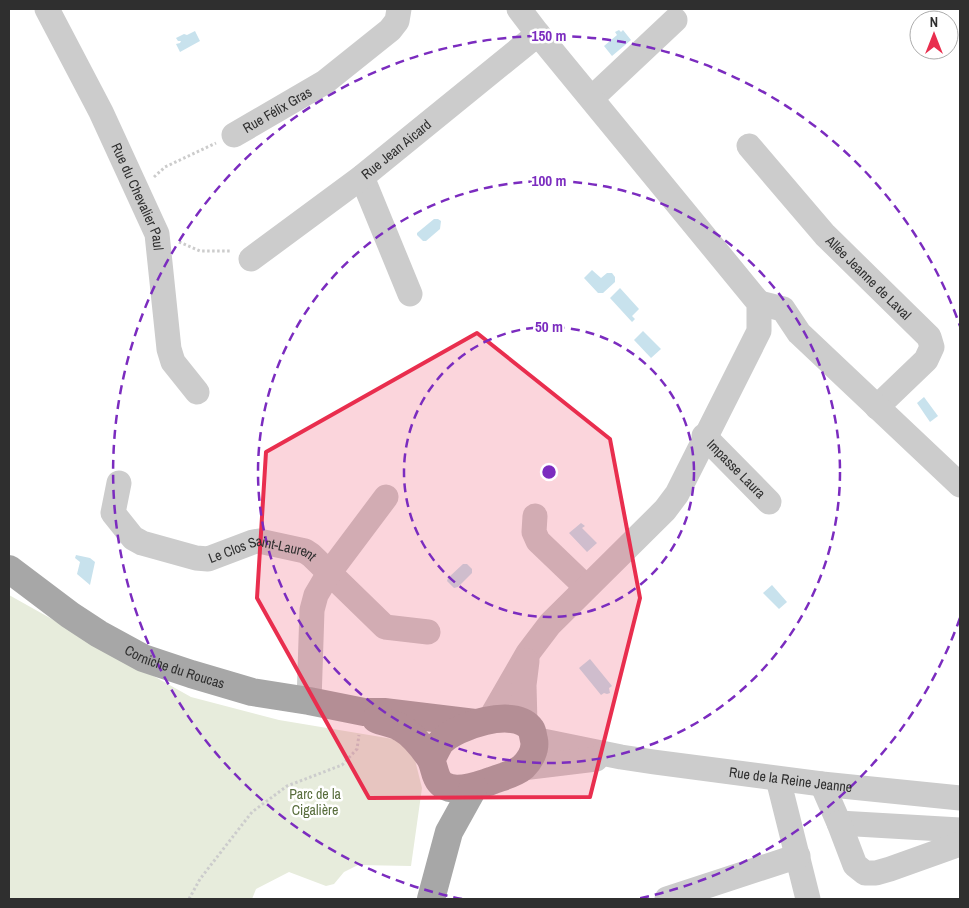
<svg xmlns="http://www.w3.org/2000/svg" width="969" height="908" font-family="'Archivo Narrow',sans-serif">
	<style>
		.green { fill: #e7ecdc }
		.water { fill: #c8e2ed }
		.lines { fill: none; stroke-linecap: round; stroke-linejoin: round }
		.path { stroke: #ccc; stroke-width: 3; stroke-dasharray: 2.5 2.5; stroke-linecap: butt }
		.minor { stroke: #ccc; stroke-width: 25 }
		.major { stroke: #a7a7a7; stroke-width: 28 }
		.marked { fill: #e92e4e; fill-opacity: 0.2; stroke: #e92e4e; stroke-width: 4; stroke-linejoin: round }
		.ring { fill: none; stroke: #7b2cbf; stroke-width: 2.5; stroke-dasharray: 9 6 }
		.labels { text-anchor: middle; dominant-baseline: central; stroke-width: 5; stroke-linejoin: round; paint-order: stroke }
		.street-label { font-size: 14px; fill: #2f2f2f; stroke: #fff }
		.park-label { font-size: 14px; fill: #576c3b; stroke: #fff }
		.centre { fill: #7b2cbf; stroke: #fff; stroke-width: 2.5 }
		.ring-label { font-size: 15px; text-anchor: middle; font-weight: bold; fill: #7b2cbf; stroke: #fff; stroke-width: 5; stroke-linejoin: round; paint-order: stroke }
	</style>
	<rect width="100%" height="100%" fill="#fff"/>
	<path class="green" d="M9,595L191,697L279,720L399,740L415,760L422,788L411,866L358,865L344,872L334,884L326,886L289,872L256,889L252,899H9Z"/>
	<g class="water">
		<path d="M619,30L621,32L623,30L631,40L612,56L604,46L617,35L615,32Z"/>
		<path d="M195,31L200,41L180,52L176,44L180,43L181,41H178L176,38L184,34L187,35Z"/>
		<path d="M434,219H438L441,221L440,229L426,241H423L417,235V233Z"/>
		<path d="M592,270L601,278L607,273H612L615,277V282L603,293H598L584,278Z"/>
		<path d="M620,288L639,309L632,316L635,319L632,322L610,298Z"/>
		<path d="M643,331L661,349L651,358L634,340Z"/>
		<path d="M924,397L938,416L930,422L917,403Z"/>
		<path d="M581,523L585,526L582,528L597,543L587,552L569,533Z"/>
		<path d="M76,555L90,558L95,562L90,585L77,574L80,562L75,558Z"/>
		<path d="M463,564H467L472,569V573L458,587L454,588L447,581L448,578Z"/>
		<path d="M772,585L787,602L779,609L763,593Z"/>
		<path d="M590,659L612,686L609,688L610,693L607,694L604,693L601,695L579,668Z"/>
	</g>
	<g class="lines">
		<g class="path">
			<path d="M154,177L165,167L216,143"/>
			<path d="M179,242L200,251H231"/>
			<path d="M189,899L200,879L252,812L287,786L342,765L357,749L359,735"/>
		</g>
		<g class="minor">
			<path id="s1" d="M47,9L101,112L157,234L169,349L173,362L197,392"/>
			<path d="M592,98L675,20"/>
			<path id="s2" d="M234,135L325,82L390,30L397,21L399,9"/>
			<path id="s3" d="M749,146L825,235L929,337L932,347L926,360L877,407"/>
			<path d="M362,177L410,294"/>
			<path id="s4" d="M251,259L362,177L538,34"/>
			<path d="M759,303L783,309L799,333L960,485"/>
			<path id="s5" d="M704,436L769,502"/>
			<path id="s6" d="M119,483L113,513L133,538L142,543L196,558L208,559L253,542L259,541L305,551L311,555L385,627L428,632"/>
			<path d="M535,516L534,532L538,541L586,587"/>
			<path d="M309,701L312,610L316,595L329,573L386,497"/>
			<path d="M490,719L528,653L550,624L665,510L677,494L759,331V303L538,34L519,9"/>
			<path d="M525,724L524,685L527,661"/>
			<path id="s7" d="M533,739L621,757L654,762L822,784L960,798"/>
			<path d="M522,768L596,759"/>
			<path d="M778,779L808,899"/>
			<path d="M822,784L839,823L960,830"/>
			<path d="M839,823L855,865L865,873H876L890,869L960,844"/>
			<path d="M667,899L798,856"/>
		</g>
		<g class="major">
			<path id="s8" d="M9,569L70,615L99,634L143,658L191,674L252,692L309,701L364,712H384L475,723"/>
			<path d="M376,719C384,723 394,723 401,728C412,734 423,748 430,758C435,766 434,779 443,785C457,794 478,785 491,781C501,777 515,774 523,767C530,760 536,750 534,740C533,737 533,732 531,729C515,706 455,726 440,743C437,748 434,755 431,760"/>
			<path d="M431,899L449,832L474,787"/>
		</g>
	</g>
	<path class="marked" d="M477,333L610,439L640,598L590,797L369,798L257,598L266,452Z"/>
	<g class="ring">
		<circle cx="549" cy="472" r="145"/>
		<circle cx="549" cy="472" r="291"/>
		<path d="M960 618A436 436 0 0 1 636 899M462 899A436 436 0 1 1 960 326"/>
	</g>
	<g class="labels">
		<g class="street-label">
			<text stroke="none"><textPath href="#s2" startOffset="50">Rue Félix Gras</textPath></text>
			<text stroke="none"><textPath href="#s4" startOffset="182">Rue Jean Aicard</textPath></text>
			<text stroke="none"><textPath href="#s1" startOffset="209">Rue du Chevalier Paul</textPath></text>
			<text stroke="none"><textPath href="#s3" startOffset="178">Allée Jeanne de Laval</textPath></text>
			<text stroke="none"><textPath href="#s5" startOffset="46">Impasse Laura</textPath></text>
			<text stroke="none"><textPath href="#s6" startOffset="198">Le Clos Saint-Laurent</textPath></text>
			<text stroke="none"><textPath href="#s8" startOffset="194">Corniche du Roucas</textPath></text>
			<text stroke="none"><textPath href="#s7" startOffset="261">Rue de la Reine Jeanne</textPath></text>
		</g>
		<g class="park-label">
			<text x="315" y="794">Parc de la<tspan x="315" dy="16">Cigalière</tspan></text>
		</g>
	</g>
	<circle cx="549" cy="472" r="8" class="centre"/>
	<g class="ring-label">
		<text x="549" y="41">150 m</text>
		<text x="549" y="186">100 m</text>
		<text x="549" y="332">50 m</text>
	</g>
	<rect width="969" height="908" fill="none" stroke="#2f2f2f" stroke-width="20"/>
	<g transform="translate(934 35)"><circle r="24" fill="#ffffff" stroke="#acacac"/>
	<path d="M0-4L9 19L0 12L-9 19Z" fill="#e92e4e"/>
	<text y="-8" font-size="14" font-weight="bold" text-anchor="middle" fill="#2f2f2f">N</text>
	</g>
</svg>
